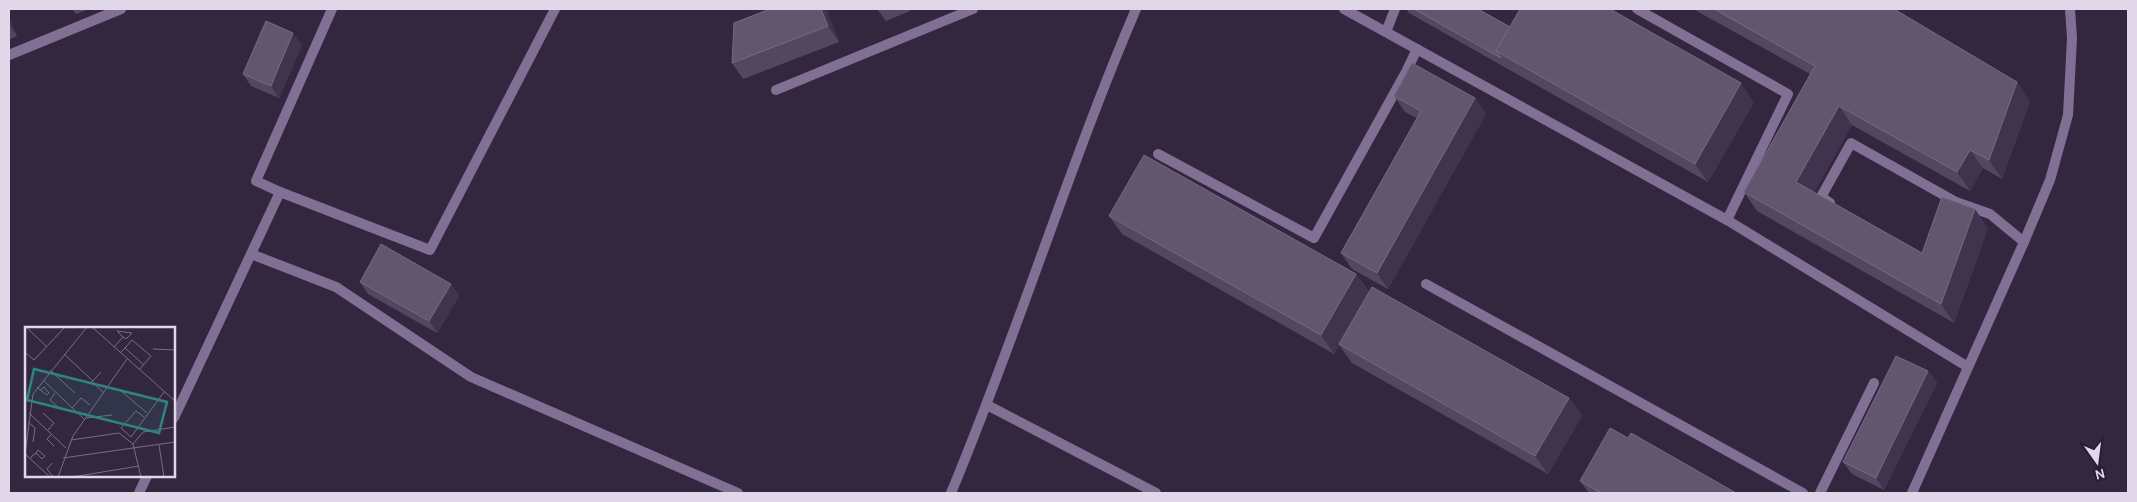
<svg xmlns="http://www.w3.org/2000/svg" width="2137" height="502" font-family="Karla,sans-serif">
	<style>
		.lines { fill: none; stroke-linecap: round; stroke-linejoin: round }
		.lane { stroke: #817093; stroke-width: 10 }
		.wall { fill: #534660 }
		.shaded-wall { fill: #40334d }
		.building { fill: #62566f; stroke: #766a82 }
		.inset-road { fill: none; stroke: #786e84; stroke-width: 1 }
		.view { fill: #2e8580; fill-opacity: 0.15; stroke: #2e8580; stroke-width: 2.5 }
		.inset-edge { fill: none; stroke: #e0d8e9; stroke-width: 2.5 }
	</style>
	<rect width="100%" height="100%" fill="#332740"/>
	<g class="lines">
		<g class="lane">
			<path d="M332,9L256,181L280,192L430,250L555,9"/>
			<path d="M1344,9L1727,220L1968,367"/>
			<path d="M1637,9L1788,94L1727,220"/>
			<path d="M1386,32L1395,9"/>
			<path d="M9,55L121,9"/>
			<path d="M776,90L973,9"/>
			<path d="M1158,154L1314,238L1406,72L1417,49"/>
			<path d="M1830,203L1821,197L1851,143L1956,202L1990,214L2024,242"/>
			<path d="M251,254L336,287L471,377L738,493"/>
			<path d="M1426,284L1803,493"/>
			<path d="M987,405L1156,493"/>
			<path d="M174,418L280,192"/>
			<path d="M139,493L147,476"/>
			<path d="M951,493C1018,333 1068,168 1136,9"/>
			<path d="M1820,493L1874,383"/>
			<path d="M1912,493L2024,242L2050,180L2068,115L2072,38L2070,9"/>
		</g>
	</g>
	<g class="wall">
		<path d="M72,9H89L76,14Z"/>
		<path d="M826,9L839,42L743,79L732,63Z"/>
		<path d="M877,9H909L910,11L886,21Z"/>
		<path d="M1406,9H1478L1510,27L1754,102L1708,182L1409,13Z"/>
		<path d="M1693,9H1894L2030,101L2002,179L1983,168L1970,191L1852,125L1814,192L1922,253L1988,228L1954,323L1757,211L1744,192L1810,74Z"/>
		<path d="M9,18L17,36L9,40Z"/>
		<path d="M302,45L279,98L251,86L243,74Z"/>
		<path d="M1394,96L1475,98L1486,114L1388,289L1352,269L1341,253L1417,118L1405,112Z"/>
		<path d="M1109,216L1356,274L1369,292L1569,398L1582,416L1548,474L1352,363L1339,345L1334,354L1122,234Z"/>
		<path d="M360,282L451,284L459,296L437,333L368,294Z"/>
		<path d="M1928,371L1937,383L1884,490L1852,474L1843,462Z"/>
		<path d="M1628,438L1736,493H1589L1580,481Z"/>
	</g>
	<g class="shaded-wall">
		<path d="M821,9H826L839,42L828,26Z"/>
		<path d="M9,18L17,36L9,25Z"/>
		<path d="M293,33L302,45L279,98L271,86Z"/>
		<path d="M2017,82L2030,101L2002,179L1989,160Z"/>
		<path d="M1741,83L1754,102L1708,182L1695,164Z"/>
		<path d="M1475,98L1486,114L1388,289L1377,273Z"/>
		<path d="M1839,106L1852,125L1809,201L1796,182Z"/>
		<path d="M1970,150L1983,168L1970,191L1957,172Z"/>
		<path d="M1975,209L1988,228L1954,323L1941,304Z"/>
		<path d="M1356,274L1369,293L1334,354L1321,335Z"/>
		<path d="M451,284L459,296L437,333L429,321Z"/>
		<path d="M1928,371L1937,383L1884,490L1876,478Z"/>
		<path d="M1569,398L1582,416L1548,474L1535,456Z"/>
	</g>
	<g class="building">
		<path d="M770,9H821L828,26L732,63L734,23Z"/>
		<path d="M1414,9H1478L1510,27L1496,51L1501,58Z"/>
		<path d="M1520,9H1610L1741,83L1695,164L1496,51Z"/>
		<path d="M1714,9H1894L2017,82L1989,160L1970,150L1957,172L1839,106L1796,182L1922,253L1942,197L1975,209L1941,304L1744,192L1815,66Z"/>
		<path d="M266,21L293,33L271,86L243,74Z"/>
		<path d="M1412,63L1475,98L1377,273L1341,253L1421,111L1394,96Z"/>
		<path d="M1144,155L1356,274L1321,335L1109,216Z"/>
		<path d="M381,244L451,284L429,321L360,282Z"/>
		<path d="M1372,287L1569,398L1535,456L1339,344Z"/>
		<path d="M1896,356L1928,371L1876,478L1843,462Z"/>
		<path d="M1610,428L1628,438L1631,433L1736,493H1601L1580,481Z"/>
	</g>
	<g transform="translate(25 327)">
		<rect width="150" height="150" fill="#332740"/>
		<path class="inset-road" d="M1,0L22,20M67,0L150,74M89,20L98,10L92,4L107,6L101,12L98,10M100,21L107,13L126,29L114,43M128,22L150,23M0,25L9,33L40,0M95,26L100,21L119,38M39,27L68,54M25,43L50,66M76,45L67,55L79,66M18,53L60,93M12,60L14,62L22,68L24,66L19,60L16,63M95,63L122,86M30,66L25,73L35,82M47,81L56,71L65,78M4,86L41,121M18,86L29,96L23,103M119,90L111,84L96,101L106,110L139,65M61,91L87,88M3,95L10,101L8,115M26,108L22,112L29,119M46,113L94,106L108,117L118,105L150,100M108,117L116,150M134,118L139,150M0,127L8,67L62,0M0,127L25,150M6,131L7,129L11,126L13,123L20,129L17,132L11,126M38,131L150,115M27,136L22,142L28,150M33,150L48,109L102,32M47,150L114,139"/>
		<path class="view" d="M9,42L142,75L134,106L2,73Z"/>
		<rect width="150" height="150" class="inset-edge"/>
	</g>
	<rect width="2137" height="502" fill="none" stroke="#e0d8e9" stroke-width="20"/>
	<g transform="translate(2097 462) rotate(166)" stroke="#291d35" stroke-width="4" paint-order="stroke">
	<path d="M0-4L9 19L0 12L-9 19Z" fill="#e0d8e9"/>
	<text y="-8" font-size="14" font-weight="bold" text-anchor="middle" fill="#e0d8e9">N</text>
	</g>
</svg>
